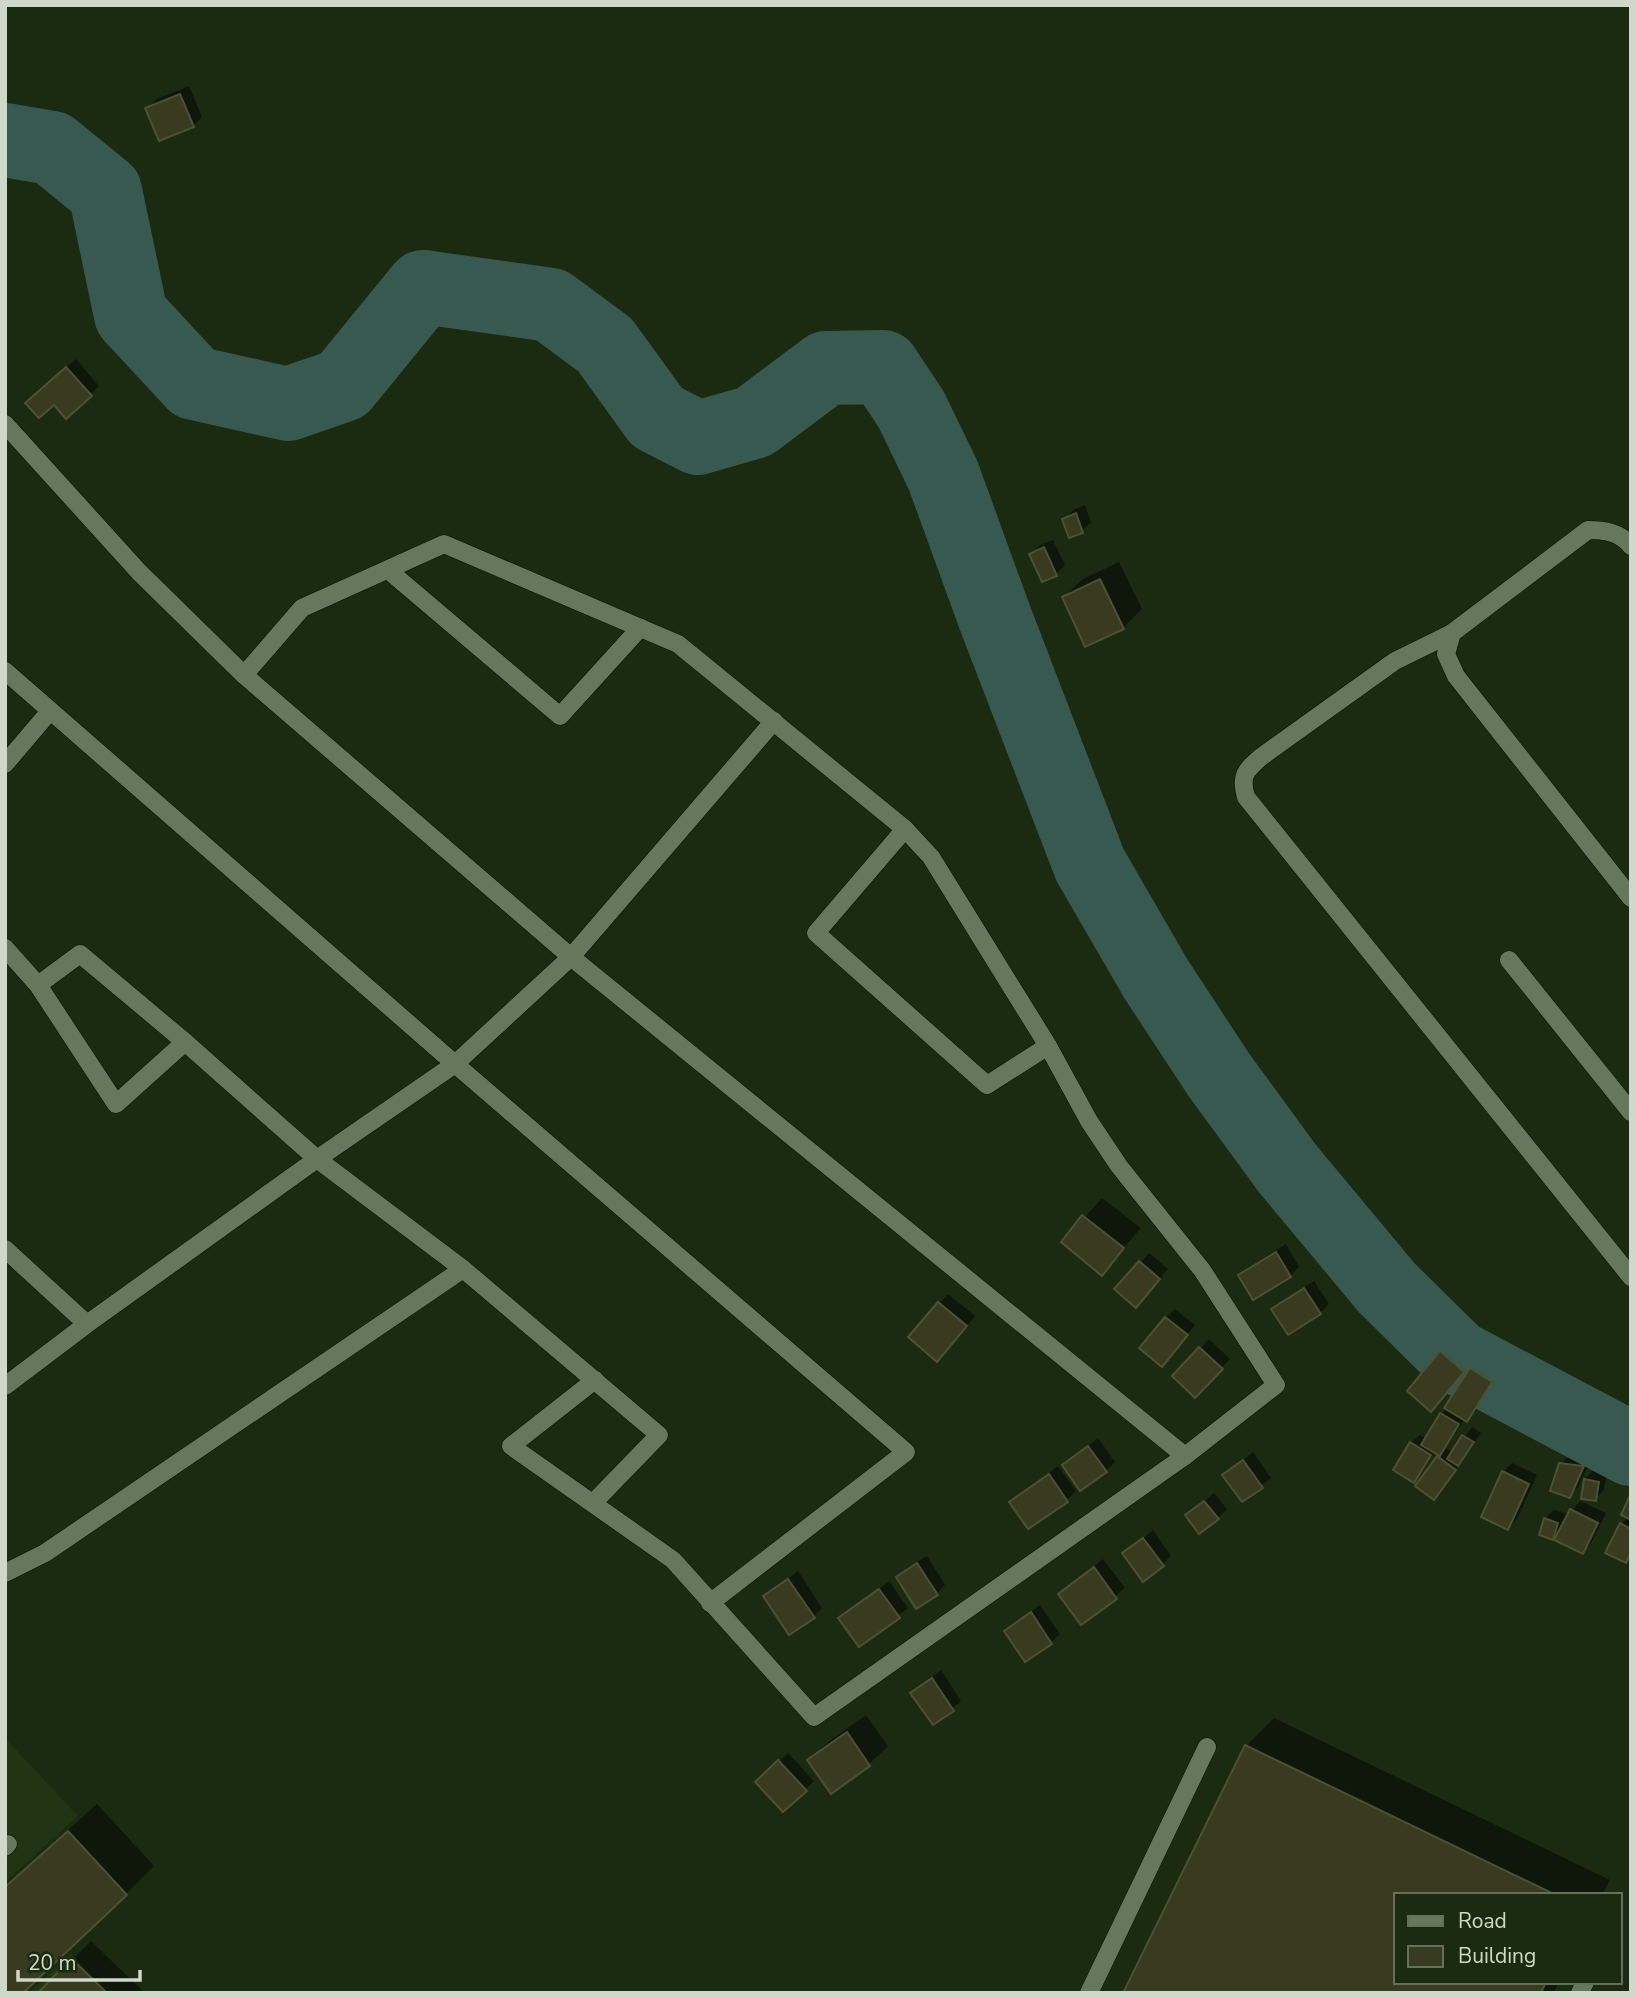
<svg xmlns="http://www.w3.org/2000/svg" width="1636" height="1998" font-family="'Nunito Sans',sans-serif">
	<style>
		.built { fill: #213414 }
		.shadow { fill: #0007 }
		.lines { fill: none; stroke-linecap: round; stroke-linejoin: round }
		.river { stroke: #375950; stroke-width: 74 }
		.building { fill: #383b20; stroke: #4d5031; stroke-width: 2 }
		.minor-casing { stroke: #061300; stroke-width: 19 }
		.minor { stroke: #66785b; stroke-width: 18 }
	</style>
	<rect width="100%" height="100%" fill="#1b2b11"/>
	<g class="built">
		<path d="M5,1738L78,1816L5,1882Z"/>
		<path d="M70,1953L113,1993H29Z"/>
	</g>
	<g class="shadow">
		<path d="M189,86L202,117L193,126L148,108L157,99Z"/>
		<path d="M76,359L99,386L90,394L54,402L36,394Z"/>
		<path d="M1085,505L1091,522L1082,531L1064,519L1073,510Z"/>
		<path d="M1053,540L1065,565L1056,574L1031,554L1040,545Z"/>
		<path d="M1119,562L1142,609L1123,628L1064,597L1083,579Z"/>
		<path d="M1102,1198L1141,1228L1102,1273L1063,1242Z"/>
		<path d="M1286,1244L1299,1267L1290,1276L1254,1298L1240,1276L1249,1267Z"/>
		<path d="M1149,1253L1168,1269L1145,1296L1117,1289Z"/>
		<path d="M1314,1281L1329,1304L1320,1313L1274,1310L1282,1301Z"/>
		<path d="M948,1294L975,1316L946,1351L910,1337Z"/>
		<path d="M1175,1309L1195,1325L1170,1355L1166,1318Z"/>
		<path d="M1209,1339L1230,1359L1195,1395L1174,1376Z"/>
		<path d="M1450,1344L1472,1362L1440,1401L1441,1352Z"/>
		<path d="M1480,1360L1500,1373L1476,1411L1467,1420L1465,1418L1446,1448L1453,1453L1472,1427L1481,1433L1443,1488L1434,1497L1438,1458L1441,1455L1435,1451L1422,1472L1413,1480L1411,1443L1420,1435L1427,1439L1471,1369Z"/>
		<path d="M1098,1438L1115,1462L1106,1471L1064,1465Z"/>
		<path d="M1253,1452L1271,1478L1243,1500L1224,1475Z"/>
		<path d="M1570,1455L1592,1458L1578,1487L1569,1496L1561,1464Z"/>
		<path d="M1512,1463L1537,1475L1517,1519L1508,1528L1503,1472Z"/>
		<path d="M1058,1466L1076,1491L1067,1500L1029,1527L1011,1502Z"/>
		<path d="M1594,1470L1607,1473L1604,1490L1595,1499L1585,1479Z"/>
		<path d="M1214,1493L1227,1509L1218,1518L1187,1516Z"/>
		<path d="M1631,1497V1555L1625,1561L1621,1524L1629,1517Z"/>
		<path d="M1580,1501L1606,1513L1591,1543L1582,1552L1562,1528L1552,1538L1545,1519L1554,1510L1569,1514Z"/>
		<path d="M1153,1530L1171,1556L1162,1565L1125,1554Z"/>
		<path d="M927,1556L945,1585L936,1594L898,1577L907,1568Z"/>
		<path d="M1103,1559L1125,1588L1081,1623L1060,1594Z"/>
		<path d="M798,1571L822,1608L813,1617L766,1596Z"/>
		<path d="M889,1581L908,1608L859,1645L840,1618Z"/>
		<path d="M1040,1605L1060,1634L1051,1643L1006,1631Z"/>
		<path d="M941,1670L961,1701L952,1709L913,1693Z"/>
		<path d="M866,1715L888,1746L869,1764L832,1791L809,1761L828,1742Z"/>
		<path d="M1274,1718L1610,1880L1602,1895H1396V1982H1559L1554,1993H1125L1246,1746Z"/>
		<path d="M788,1753L814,1781L805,1790L758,1782Z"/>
		<path d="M97,1804L154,1866L126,1894L5,1993V1886Z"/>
		<path d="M91,1941L145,1993H40Z"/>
	</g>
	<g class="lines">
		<path class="river" d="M5,140L52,148L105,191L131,315L194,383L288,404L343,385L423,287L551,305L605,345L657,417L698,438L754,422L826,368L883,367L911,409L943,475L995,618L1090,865L1156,979L1219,1075L1287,1168L1387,1288L1457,1357L1631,1449"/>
	</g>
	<g class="building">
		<path d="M180,94L194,127L159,141L145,108Z"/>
		<path d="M66,367L92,396L66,419L54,405L39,418L25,403Z"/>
		<path d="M1076,513L1083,533L1069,538L1062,519Z"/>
		<path d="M1044,547L1057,576L1042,582L1029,554Z"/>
		<path d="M1100,579L1124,629L1085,647L1062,597Z"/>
		<path d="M1082,1215L1124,1248L1102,1276L1061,1242Z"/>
		<path d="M1276,1252L1291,1277L1253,1300L1238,1275Z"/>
		<path d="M1139,1261L1160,1279L1136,1308L1114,1289Z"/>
		<path d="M1304,1288L1321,1314L1288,1335L1271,1309Z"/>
		<path d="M938,1302L967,1326L937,1362L908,1337Z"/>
		<path d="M1165,1317L1188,1335L1162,1367L1139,1348Z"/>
		<path d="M1199,1347L1223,1369L1195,1398L1172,1376Z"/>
		<path d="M1440,1351L1464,1372L1431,1412L1407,1391Z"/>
		<path d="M1470,1368L1492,1382L1467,1422L1444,1408Z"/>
		<path d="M1440,1413L1459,1424L1440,1456L1421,1445Z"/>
		<path d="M1462,1435L1474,1442L1458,1466L1447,1459Z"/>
		<path d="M1410,1442L1431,1455L1414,1483L1393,1470Z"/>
		<path d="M1088,1446L1107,1472L1080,1491L1062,1465Z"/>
		<path d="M1437,1456L1456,1470L1434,1500L1415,1486Z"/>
		<path d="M1243,1460L1263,1488L1242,1502L1222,1475Z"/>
		<path d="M1559,1463L1584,1466L1570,1498L1550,1491Z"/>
		<path d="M1502,1471L1529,1484L1508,1530L1481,1517Z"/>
		<path d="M1049,1474L1068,1502L1028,1529L1009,1502Z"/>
		<path d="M1584,1479L1599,1482L1596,1501L1581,1499Z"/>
		<path d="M1631,1493V1520L1621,1515Z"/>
		<path d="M1204,1501L1219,1519L1199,1534L1185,1515Z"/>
		<path d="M1570,1509L1598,1523L1583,1554L1554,1540Z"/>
		<path d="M1544,1518L1558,1523L1553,1540L1539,1535Z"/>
		<path d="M1620,1523L1631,1529V1552L1626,1563L1605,1553Z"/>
		<path d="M1143,1538L1164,1566L1143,1582L1122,1553Z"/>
		<path d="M917,1563L938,1595L916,1609L896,1577Z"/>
		<path d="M1094,1567L1117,1599L1081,1625L1058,1594Z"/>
		<path d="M788,1579L815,1618L789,1635L763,1596Z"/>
		<path d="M879,1589L900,1618L859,1647L838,1618Z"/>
		<path d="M1031,1612L1052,1644L1025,1662L1004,1631Z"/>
		<path d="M932,1678L954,1711L933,1725L910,1693Z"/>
		<path d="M847,1732L870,1766L831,1794L807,1760Z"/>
		<path d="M1245,1745L1556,1895H1396V1982H1546L1541,1993H1123Z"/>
		<path d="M778,1760L807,1791L783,1812L755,1782Z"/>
		<path d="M68,1831L127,1895L23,1993H5V1887Z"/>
		<path d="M71,1958L107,1993H38Z"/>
	</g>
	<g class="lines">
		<g class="minor-casing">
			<g id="minor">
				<path d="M5,424L139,572L244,675L571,957L1185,1456"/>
				<path d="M1631,546C1620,532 1604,530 1588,530L1452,633L1446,654L1456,676L1631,898"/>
				<path d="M388,570L560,716L640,628"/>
				<path d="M1452,633L1395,661L1261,757C1245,771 1240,776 1246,797L1631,1277"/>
				<path d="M5,671L455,1064L906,1452L710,1603"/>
				<path d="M244,675L302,608L444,544L678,644L905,829L931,857L1048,1046L1089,1121L1119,1166L1202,1270L1276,1385L1185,1456L814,1717L673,1560L511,1446L595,1380"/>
				<path d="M5,764L50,711"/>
				<path d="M905,829L816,933L987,1085L1048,1046"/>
				<path d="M5,948L38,985L116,1104L185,1042"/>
				<path d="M1509,960L1631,1112"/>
				<path d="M38,985L80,954L185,1042L317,1159L463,1269L659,1435L593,1503"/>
				<path d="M5,1249L87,1324"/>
				<path d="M5,1386L87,1324L317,1159L455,1064L571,957L774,721"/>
				<path d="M5,1573L45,1553L463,1269"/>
				<path d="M5,1847L8,1844"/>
				<path d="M1089,1993L1207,1747"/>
				<path d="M1580,1993L1585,1982"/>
			</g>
		</g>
		<use href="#minor" class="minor"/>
	</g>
	<rect width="1636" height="1998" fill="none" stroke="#cfd9c9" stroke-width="14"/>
	<rect x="1394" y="1893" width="228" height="91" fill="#1b2b11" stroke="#63715b" stroke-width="2"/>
	<rect x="1408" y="1916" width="35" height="10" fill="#66785b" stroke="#63715b" stroke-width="2"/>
	<text x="1458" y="1928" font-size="21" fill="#cfd9c9">Road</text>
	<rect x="1408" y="1946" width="35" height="21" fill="#383b20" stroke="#63715b" stroke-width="2"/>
	<text x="1458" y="1963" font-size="21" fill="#cfd9c9">Building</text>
	<path d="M18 1970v10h122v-10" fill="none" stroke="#cfd9c9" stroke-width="3.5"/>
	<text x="28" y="1970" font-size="21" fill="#cfd9c9" stroke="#1b2b11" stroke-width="5" paint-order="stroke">20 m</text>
</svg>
